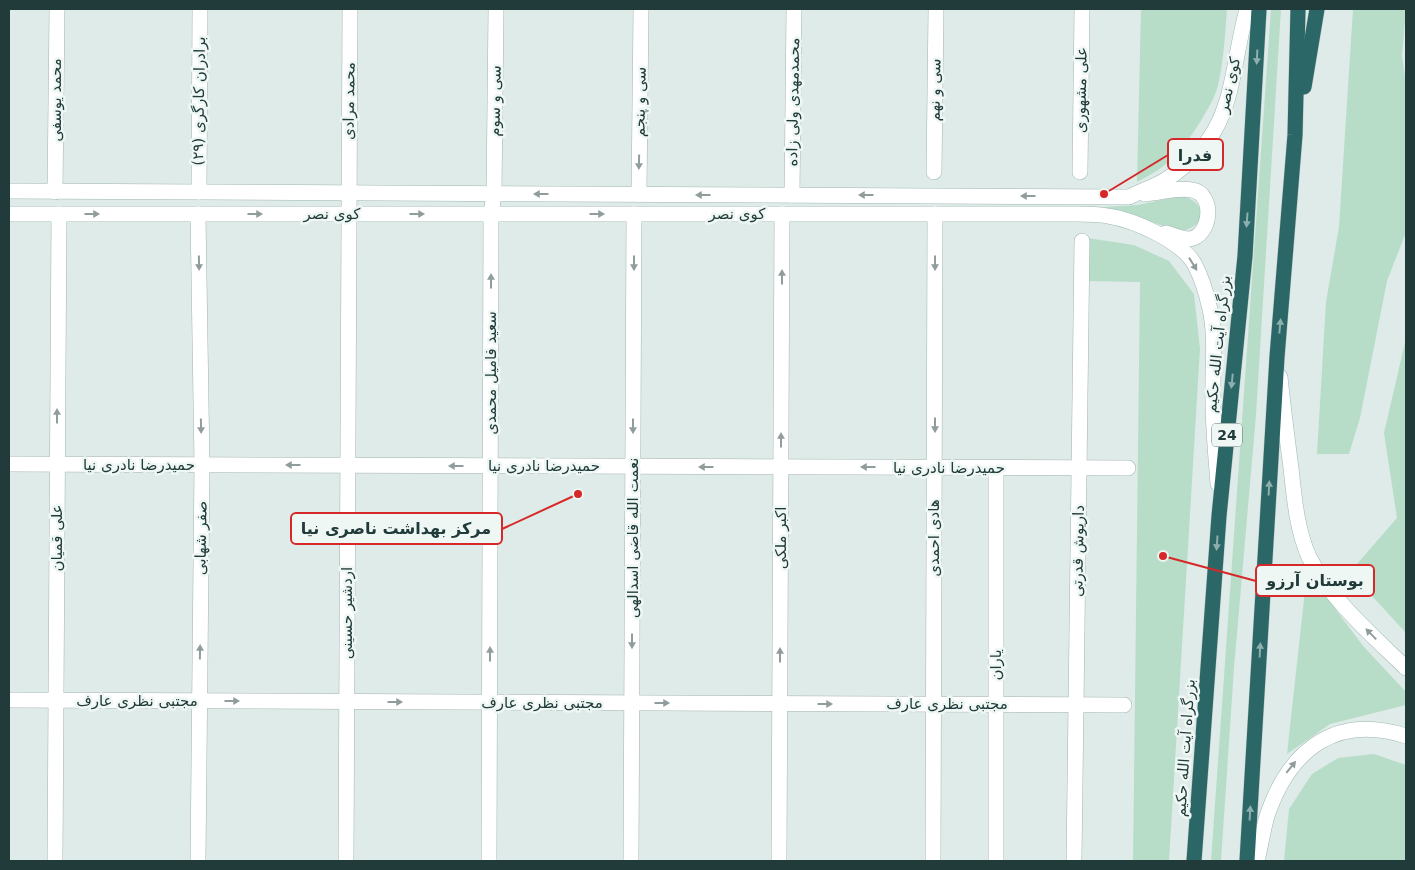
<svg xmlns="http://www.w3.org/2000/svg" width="1415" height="870" font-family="'DejaVu Sans','Noto Naskh Arabic',sans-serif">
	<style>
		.green { fill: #b7ddc9 }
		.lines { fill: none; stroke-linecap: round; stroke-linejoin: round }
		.street-casing { stroke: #a2b3b0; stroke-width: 16 }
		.secondary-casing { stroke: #9eb7b3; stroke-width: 16 }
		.highway-casing { stroke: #c1c8c8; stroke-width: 16 }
		.street { stroke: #fff; stroke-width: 15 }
		.secondary { stroke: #fff; stroke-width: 15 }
		.highway { stroke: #2b6767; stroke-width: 15 }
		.oneway { fill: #8dafae }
		.oneway2 { fill: #909d9c }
		.labels { text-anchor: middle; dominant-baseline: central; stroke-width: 5; stroke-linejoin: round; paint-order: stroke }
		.shield { fill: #eff7f5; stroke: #5e7371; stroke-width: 1 }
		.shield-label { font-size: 14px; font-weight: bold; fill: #203b39 }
		.street-label { font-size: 15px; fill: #203b39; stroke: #eff7f5 }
		.leader { fill: none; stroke: #d62828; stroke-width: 2 }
		.callout-dot { fill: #d62828; stroke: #eff7f5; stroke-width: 2 }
		.callout { fill: #eff7f5; stroke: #d62828; stroke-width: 2 }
		.callout-label { font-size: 16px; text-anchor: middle; font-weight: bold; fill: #203b39 }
	</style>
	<rect width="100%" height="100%" fill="#dfebe8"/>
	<g class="green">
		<path d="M1141,9H1227C1225,34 1224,60 1218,85C1214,104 1188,142 1175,156C1164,167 1151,175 1137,182Z"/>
		<path d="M1271,9H1281L1256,415L1234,668L1221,861H1211Z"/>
		<path d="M1353,9H1406L1402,56L1406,84V232L1387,281L1360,418L1349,454H1317L1326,302L1339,227Z"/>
		<path d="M1180,196C1208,200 1208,228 1180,231L1103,207L1138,205Z"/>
		<path d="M1087,238L1134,245L1169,261L1194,294L1200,349L1169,861H1133L1140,282L1087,281Z"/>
		<path d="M1406,338V633L1350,572L1397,518L1384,433Z"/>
		<path d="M1307,572L1364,647L1406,692V705L1330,724L1287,754Z"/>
		<path d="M1374,754L1406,765V861H1284L1289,809L1312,774L1338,758Z"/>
	</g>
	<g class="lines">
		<g class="street-casing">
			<g id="street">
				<path d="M934,172L936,9"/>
				<path d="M1080,172L1082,9"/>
				<path d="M55,192L57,9"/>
				<path d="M199,192L200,9"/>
				<path d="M639,194L641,9"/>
				<path d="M792,195L794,9"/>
				<path d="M9,464L1128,468"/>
				<path d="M996,468V861"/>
				<path d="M9,700L1124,705"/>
				<path d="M55,861L59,214"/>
				<path d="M198,861L202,465L198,214"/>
				<path d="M346,861L350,9"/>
				<path d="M489,861L491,214L494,194L496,9"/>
				<path d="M631,861L634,214"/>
				<path d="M779,861L782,214"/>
				<path d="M933,861L935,214"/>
				<path d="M1074,861L1082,241"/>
			</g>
		</g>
		<g class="secondary-casing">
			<g id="secondary">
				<path d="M9,191L1129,197C1141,191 1156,186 1167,179C1237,133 1228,80 1247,9"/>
				<path d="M1145,194C1160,193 1178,187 1192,190C1216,194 1211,237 1189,239C1181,239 1173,235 1166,233"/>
				<path d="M9,214H1062C1077,214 1093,213 1108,216C1134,220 1182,241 1195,265C1201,277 1206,292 1209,305C1217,336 1212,369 1213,400C1213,428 1216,457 1218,484"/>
				<path d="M1280,377C1283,407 1287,437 1291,468C1294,496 1297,531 1309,557C1331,600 1372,635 1406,668"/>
				<path d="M1257,861C1261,845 1263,828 1268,813C1291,748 1337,714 1406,736"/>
			</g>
		</g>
		<g class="highway-casing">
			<g id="highway">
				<path d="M1304,87L1317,9"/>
				<path d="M1194,861L1219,516L1245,256L1259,9"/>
				<path d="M1247,861L1277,357L1295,135L1298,9"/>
			</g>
		</g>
		<use href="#street" class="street"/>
		<use href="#secondary" class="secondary"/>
		<use href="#highway" class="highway"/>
	</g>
	<defs><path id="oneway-solid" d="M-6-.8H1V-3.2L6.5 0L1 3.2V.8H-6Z" transform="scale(1.25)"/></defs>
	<g class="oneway">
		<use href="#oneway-solid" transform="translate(1257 57) rotate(93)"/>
		<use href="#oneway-solid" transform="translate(1247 220) rotate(94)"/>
		<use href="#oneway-solid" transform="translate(1280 326) rotate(-85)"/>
		<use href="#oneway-solid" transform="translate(1232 381) rotate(96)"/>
		<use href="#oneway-solid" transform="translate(1269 488) rotate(-87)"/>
		<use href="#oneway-solid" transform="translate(1217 543) rotate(94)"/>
		<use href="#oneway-solid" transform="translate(1260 650) rotate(-87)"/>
		<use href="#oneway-solid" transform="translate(1250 813) rotate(-87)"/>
	</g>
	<g class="oneway2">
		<use href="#oneway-solid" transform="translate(639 162) rotate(91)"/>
		<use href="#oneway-solid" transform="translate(541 194) rotate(-180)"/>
		<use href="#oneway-solid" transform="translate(703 195) rotate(-180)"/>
		<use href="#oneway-solid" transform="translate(866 195) rotate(-180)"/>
		<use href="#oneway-solid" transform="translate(1028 196) rotate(-180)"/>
		<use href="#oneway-solid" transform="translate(92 214)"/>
		<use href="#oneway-solid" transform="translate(255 214)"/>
		<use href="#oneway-solid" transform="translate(417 214)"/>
		<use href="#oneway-solid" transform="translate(597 214)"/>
		<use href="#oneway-solid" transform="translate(199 263) rotate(89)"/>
		<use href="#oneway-solid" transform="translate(634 263) rotate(90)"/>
		<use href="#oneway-solid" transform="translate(935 263) rotate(90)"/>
		<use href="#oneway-solid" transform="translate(1193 264) rotate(58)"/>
		<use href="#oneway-solid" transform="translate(782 277) rotate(-90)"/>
		<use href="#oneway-solid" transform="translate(491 281) rotate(-90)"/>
		<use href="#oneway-solid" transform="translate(57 416) rotate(-90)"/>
		<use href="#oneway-solid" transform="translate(935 425) rotate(90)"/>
		<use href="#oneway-solid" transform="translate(201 426) rotate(89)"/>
		<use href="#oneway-solid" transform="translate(633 426) rotate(90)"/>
		<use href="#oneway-solid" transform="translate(781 440) rotate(-90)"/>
		<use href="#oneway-solid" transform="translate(293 465) rotate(-180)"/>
		<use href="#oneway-solid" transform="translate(456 466) rotate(-180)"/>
		<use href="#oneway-solid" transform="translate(706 467) rotate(-180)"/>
		<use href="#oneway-solid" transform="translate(868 467) rotate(-180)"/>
		<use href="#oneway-solid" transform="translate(1371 634) rotate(-134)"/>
		<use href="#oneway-solid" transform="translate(632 641) rotate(90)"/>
		<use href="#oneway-solid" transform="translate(200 652) rotate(-89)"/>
		<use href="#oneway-solid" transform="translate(490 654) rotate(-90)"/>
		<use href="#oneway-solid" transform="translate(780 655) rotate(-90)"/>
		<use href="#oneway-solid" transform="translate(232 701)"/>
		<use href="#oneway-solid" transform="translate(395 702)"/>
		<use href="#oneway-solid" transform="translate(662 703)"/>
		<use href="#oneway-solid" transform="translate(825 704)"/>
		<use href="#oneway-solid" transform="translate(1291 767) rotate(-51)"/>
	</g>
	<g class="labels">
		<rect class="shield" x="1212" y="423.5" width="30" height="23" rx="4"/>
		<g class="shield-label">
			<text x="1227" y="435">24</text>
		</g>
		<g class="street-label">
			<text transform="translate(1229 85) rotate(-77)">کوی نصر</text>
			<text transform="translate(935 90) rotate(-89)">سی و نهم</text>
			<text transform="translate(1081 90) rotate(-89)">علی مشهوری</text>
			<text transform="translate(56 100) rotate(-90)">محمد یوسفی</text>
			<text transform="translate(199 101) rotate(-89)">برادران کارگری (۲۹)</text>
			<text transform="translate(349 101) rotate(-89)">محمد مرادی</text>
			<text transform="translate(495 101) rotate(-89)">سی و سوم</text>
			<text transform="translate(640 102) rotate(-89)">سی و پنجم</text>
			<text transform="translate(793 102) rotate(-89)">محمدمهدی ولی زاده</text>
			<text x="332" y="214">کوی نصر</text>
			<text x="737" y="214">کوی نصر</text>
			<text transform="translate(1218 344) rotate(-84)">بزرگراه آیت الله حکیم</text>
			<text transform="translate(491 373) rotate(-90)">سعید فامیل محمدی</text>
			<text x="139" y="465">حمیدرضا نادری نیا</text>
			<text x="544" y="466">حمیدرضا نادری نیا</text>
			<text x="949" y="468">حمیدرضا نادری نیا</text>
			<text transform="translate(57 538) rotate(-90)">علی قمیان</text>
			<text transform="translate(201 538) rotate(-89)">صفر شهابی</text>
			<text transform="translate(633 538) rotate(-90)">نعمت الله قاضی اسدالهی</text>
			<text transform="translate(781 538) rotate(-90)">اکبر ملکی</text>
			<text transform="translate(934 538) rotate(-90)">هادی احمدی</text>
			<text transform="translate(1078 551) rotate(-89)">داریوش قدرتی</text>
			<text transform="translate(347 613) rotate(-90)">اردشیر حسینی</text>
			<text transform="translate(996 665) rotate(-90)">یاران</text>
			<text x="137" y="701">مجتبی نظری عارف</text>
			<text x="542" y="703">مجتبی نظری عارف</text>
			<text x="947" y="704">مجتبی نظری عارف</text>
			<text transform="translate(1185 748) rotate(-86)">بزرگراه آیت الله حکیم</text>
		</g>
	</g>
	<path class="leader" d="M1104 194L1168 155M578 494L502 529M1163 556L1256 581"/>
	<g class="callout-dot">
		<circle cx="1104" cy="194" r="5"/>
		<circle cx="578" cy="494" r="5"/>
		<circle cx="1163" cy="556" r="5"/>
	</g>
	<g class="callout">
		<rect x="1168" y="139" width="55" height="31" rx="5"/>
		<rect x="291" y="513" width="211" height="31" rx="5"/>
		<rect x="1256" y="565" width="118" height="31" rx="5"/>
	</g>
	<g class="callout-label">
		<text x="1195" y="161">فدرا</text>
		<text x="396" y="534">مرکز بهداشت ناصری نیا</text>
		<text x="1315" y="586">بوستان آرزو</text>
	</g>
	<rect width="1415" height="870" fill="none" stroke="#203b39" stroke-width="20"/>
</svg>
